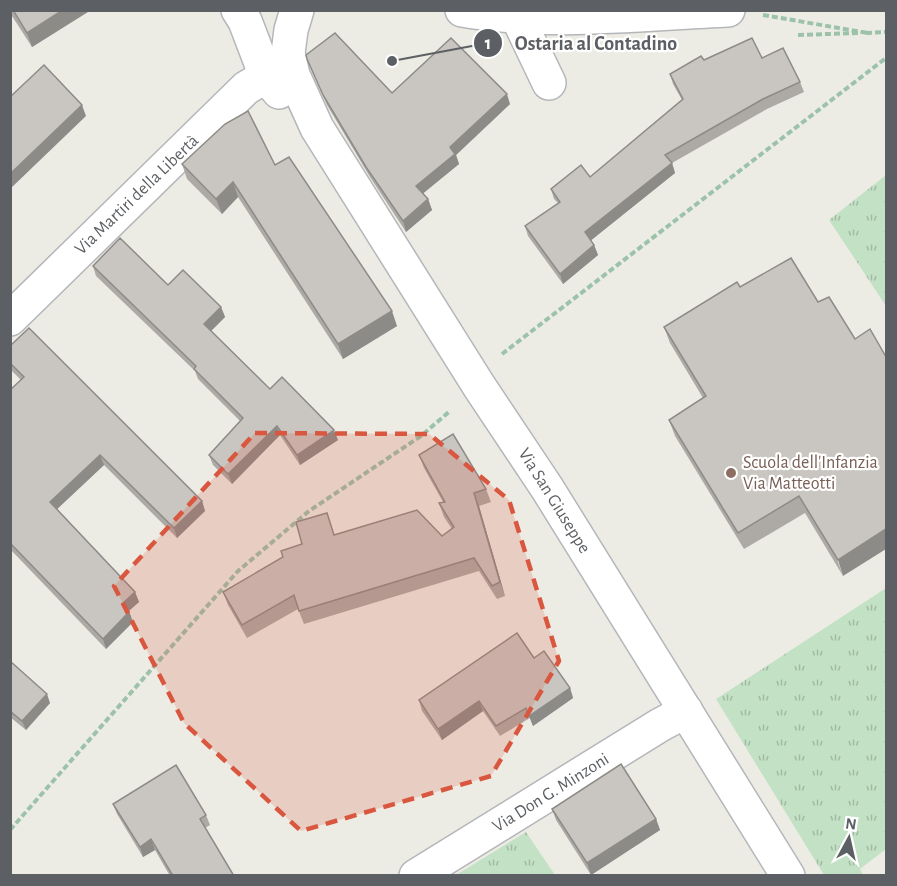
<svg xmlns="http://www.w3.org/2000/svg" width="897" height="886" font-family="'Alegreya Sans',sans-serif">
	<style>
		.grass { fill: url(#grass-tufts) }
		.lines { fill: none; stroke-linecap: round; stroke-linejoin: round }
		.minor-casing { stroke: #b4b6ba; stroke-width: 36 }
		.path { stroke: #9cc3aa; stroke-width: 4; stroke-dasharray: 6 3; stroke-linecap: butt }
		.minor { stroke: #fff; stroke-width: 33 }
		.wall { fill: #adaaa6 }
		.shaded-wall { fill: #8d8b87 }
		.building { fill: #c9c6c1; stroke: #8d8b87; stroke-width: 1.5 }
		.marked { fill: #d9563f; fill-opacity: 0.2; stroke: #d9563f; stroke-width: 4.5; stroke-dasharray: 12 8; stroke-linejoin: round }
		.education-dot { fill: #8d6e63; stroke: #fff; stroke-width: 2 }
		.labels { text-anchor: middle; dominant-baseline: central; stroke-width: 4.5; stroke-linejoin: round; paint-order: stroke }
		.street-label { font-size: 18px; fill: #5c5f63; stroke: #fff }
		.education-label { font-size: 18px; fill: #785e54; stroke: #fff; text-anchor: start }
		.leader { fill: none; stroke: #5c5f63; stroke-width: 2 }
		.callout-dot { fill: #5c5f63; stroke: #fff; stroke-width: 2 }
		.mark-label { font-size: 18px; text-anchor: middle; font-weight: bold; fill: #fff }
		.callout-label { font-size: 20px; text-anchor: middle; font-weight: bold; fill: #5c5f63; stroke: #fff; stroke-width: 4.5; stroke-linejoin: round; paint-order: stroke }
	</style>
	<defs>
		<pattern id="grass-tufts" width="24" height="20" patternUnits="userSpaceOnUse" patternTransform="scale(1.5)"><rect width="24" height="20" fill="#c3e2c5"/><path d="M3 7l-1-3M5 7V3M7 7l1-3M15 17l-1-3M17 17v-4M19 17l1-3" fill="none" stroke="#a2baa4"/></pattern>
	</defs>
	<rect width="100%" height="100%" fill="#edece4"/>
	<g class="grass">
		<path d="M886,175V306L829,220Z"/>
		<path d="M886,588V849L860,869L863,875H824L716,699Z"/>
		<path d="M526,832L555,875H456Z"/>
	</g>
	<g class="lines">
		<g class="minor-casing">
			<g id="minor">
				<path d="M238,10L245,21L266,76L279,92"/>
				<path d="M297,10L291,30L288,53L293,75L317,128L479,386L547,488L788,876"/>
				<path d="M462,10C550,25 640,14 728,10"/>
				<path d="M514,10L549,83"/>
				<path d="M10,319L246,88L266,76"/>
				<path d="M416,876L660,725L686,711"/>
			</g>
		</g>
		<g class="path">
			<path d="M763,15L868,33"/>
			<path d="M866,33L886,32"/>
			<path d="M798,35L859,33"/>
			<path d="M502,354L886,58"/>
			<path d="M10,830L238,571L309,511L421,436L450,411"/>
		</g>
		<use href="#minor" class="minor"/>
	</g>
	<g class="wall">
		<path d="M10,10H91L32,47L10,13Z"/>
		<path d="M762,58L800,82L804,92L767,109L672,163L675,173L591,240L594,245L598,255L563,284L528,236L525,226L558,203L554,199L551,189L590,177L682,100L673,84L670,74L704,60Z"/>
		<path d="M307,59L392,93L510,104L456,155L459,164L423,193L428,199L432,210L406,232L370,177L327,105Z"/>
		<path d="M182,164L275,165L397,326L343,359L238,197L222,214L187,179Z"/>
		<path d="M93,266L221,307L225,317L211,331L270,389L338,440L300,465L280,435L232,484L213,465L209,455L240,421L198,379L195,371L96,276Z"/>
		<path d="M737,282L843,576L805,513L744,549L675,436L669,420L703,398L670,343L664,327Z"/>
		<path d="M10,346L202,501L205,511L177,538L104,465L57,509L135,592L139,602L129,611L133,622L106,649L10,549V390L21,380L10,369Z"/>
		<path d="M419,455L486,489L491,502L479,506L505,596L497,599L479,571L304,624L298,609L247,638L228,605L223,592L334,535L442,536L452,529L444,517L439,503L443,502L424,468Z"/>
		<path d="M534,658L570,688L573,698L533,726L530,718L500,736L483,711L442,740L422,711L419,700Z"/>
		<path d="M10,661L50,703L26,730L10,717Z"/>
		<path d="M113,804L206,815L210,825L205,828L234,876H170L155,850L143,857L117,814Z"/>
		<path d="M552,809L656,819L660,830L591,875L556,820Z"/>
	</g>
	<g class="shaded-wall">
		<path d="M63,10H91L32,47L27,33Z"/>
		<path d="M507,94L510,104L456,155L459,164L420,196L416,186L450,147Z"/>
		<path d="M82,105L86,116L10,189V174Z"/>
		<path d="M672,163L675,173L589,242L585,232Z"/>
		<path d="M233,182L238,197L222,214L216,199Z"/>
		<path d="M428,199L432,210L406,232L403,221Z"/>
		<path d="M594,245L598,255L563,284L560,274Z"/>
		<path d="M221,307L225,317L208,334L204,324Z"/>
		<path d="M392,311L397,326L343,359L338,344Z"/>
		<path d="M277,426L280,435L232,484L228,474Z"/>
		<path d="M334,430L338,440L300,465L297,455Z"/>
		<path d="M100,455L104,465L54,512L50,502Z"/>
		<path d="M474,493L479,506L505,596L500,582Z"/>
		<path d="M202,501L205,511L177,538L174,528Z"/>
		<path d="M886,529V549L843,576L838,560Z"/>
		<path d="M135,592L139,602L125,614L122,604Z"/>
		<path d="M129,612L133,622L106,649L103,639Z"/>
		<path d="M570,688L573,698L533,726L529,716Z"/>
		<path d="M47,694L50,703L26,730L22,721Z"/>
		<path d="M479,701L483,711L442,740L438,729Z"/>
		<path d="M656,819L660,830L591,875L587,863Z"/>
		<path d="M151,839L155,850L143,857L140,847Z"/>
	</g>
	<g class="building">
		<path d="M13,10H63L27,33Z"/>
		<path d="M335,33L392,93L451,38L507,94L450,147L455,154L416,186L428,199L403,221L366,167L323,95L307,59L306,55Z"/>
		<path d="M752,38L762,58L783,48L800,82L763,99L665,155L672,163L585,232L594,245L560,274L525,226L560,202L551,189L581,165L590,177L683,99L670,74L701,56L704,60Z"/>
		<path d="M44,65L82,105L10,174V97Z"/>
		<path d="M248,111L275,165L289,157L392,311L338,344L233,182L216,199L182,164L225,124Z"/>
		<path d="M120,238L168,285L183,270L221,307L204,324L270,389L282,377L334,430L297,455L277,426L228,474L209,455L243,418L194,369L196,366L93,266Z"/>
		<path d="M791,258L818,302L829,297L855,339L870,329L886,357V529L838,560L799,496L738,533L669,420L706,396L664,327L737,282L740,287Z"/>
		<path d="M29,328L202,501L174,528L100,455L50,502L135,592L122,604L129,612L103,639L10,543V390L24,377L10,363V346Z"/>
		<path d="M453,434L486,489L474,493L500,582L492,586L474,558L299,611L294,595L242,625L223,592L283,557L281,551L302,544L296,522L327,513L334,535L417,510L442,536L454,527L439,503L445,502L419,455Z"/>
		<path d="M517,633L534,658L544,651L570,688L529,716L526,708L496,726L479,701L438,729L419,700Z"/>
		<path d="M10,661L47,694L22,721L10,711Z"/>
		<path d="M621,764L656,819L587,863L552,809Z"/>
		<path d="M176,765L206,815L200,819L234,876H173L151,839L140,847L113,804Z"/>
	</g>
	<path class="marked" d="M255,433L429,434L509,500L559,661L491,776L301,831L184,723L114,586Z"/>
	<circle class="education-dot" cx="731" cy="473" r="6"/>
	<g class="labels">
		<g class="street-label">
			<text transform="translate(137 195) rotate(-44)">Via Martiri della Libertà</text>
			<text transform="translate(554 501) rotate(58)">Via San Giuseppe</text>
			<text transform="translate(551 793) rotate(-32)">Via Don G. Minzoni</text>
		</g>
		<g class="education-label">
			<text x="743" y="463">Scuola dell'Infanzia<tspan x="743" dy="21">Via Matteotti</tspan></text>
		</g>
	</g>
	<path class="leader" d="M392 61L488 43"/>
	<g class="callout-dot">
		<circle cx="392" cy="61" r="6"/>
		<circle cx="488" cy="43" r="15"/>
	</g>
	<g class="mark-label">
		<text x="488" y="49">1</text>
	</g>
	<g class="callout-label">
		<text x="596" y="50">Ostaria al Contadino</text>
	</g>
	<rect width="897" height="886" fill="none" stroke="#5c5f63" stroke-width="24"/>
	<g transform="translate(849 838) rotate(8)" stroke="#ffffff" stroke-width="4.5" paint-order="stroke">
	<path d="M0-4.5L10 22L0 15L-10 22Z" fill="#5c5f63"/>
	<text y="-9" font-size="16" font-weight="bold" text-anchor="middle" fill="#5c5f63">N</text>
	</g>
</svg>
